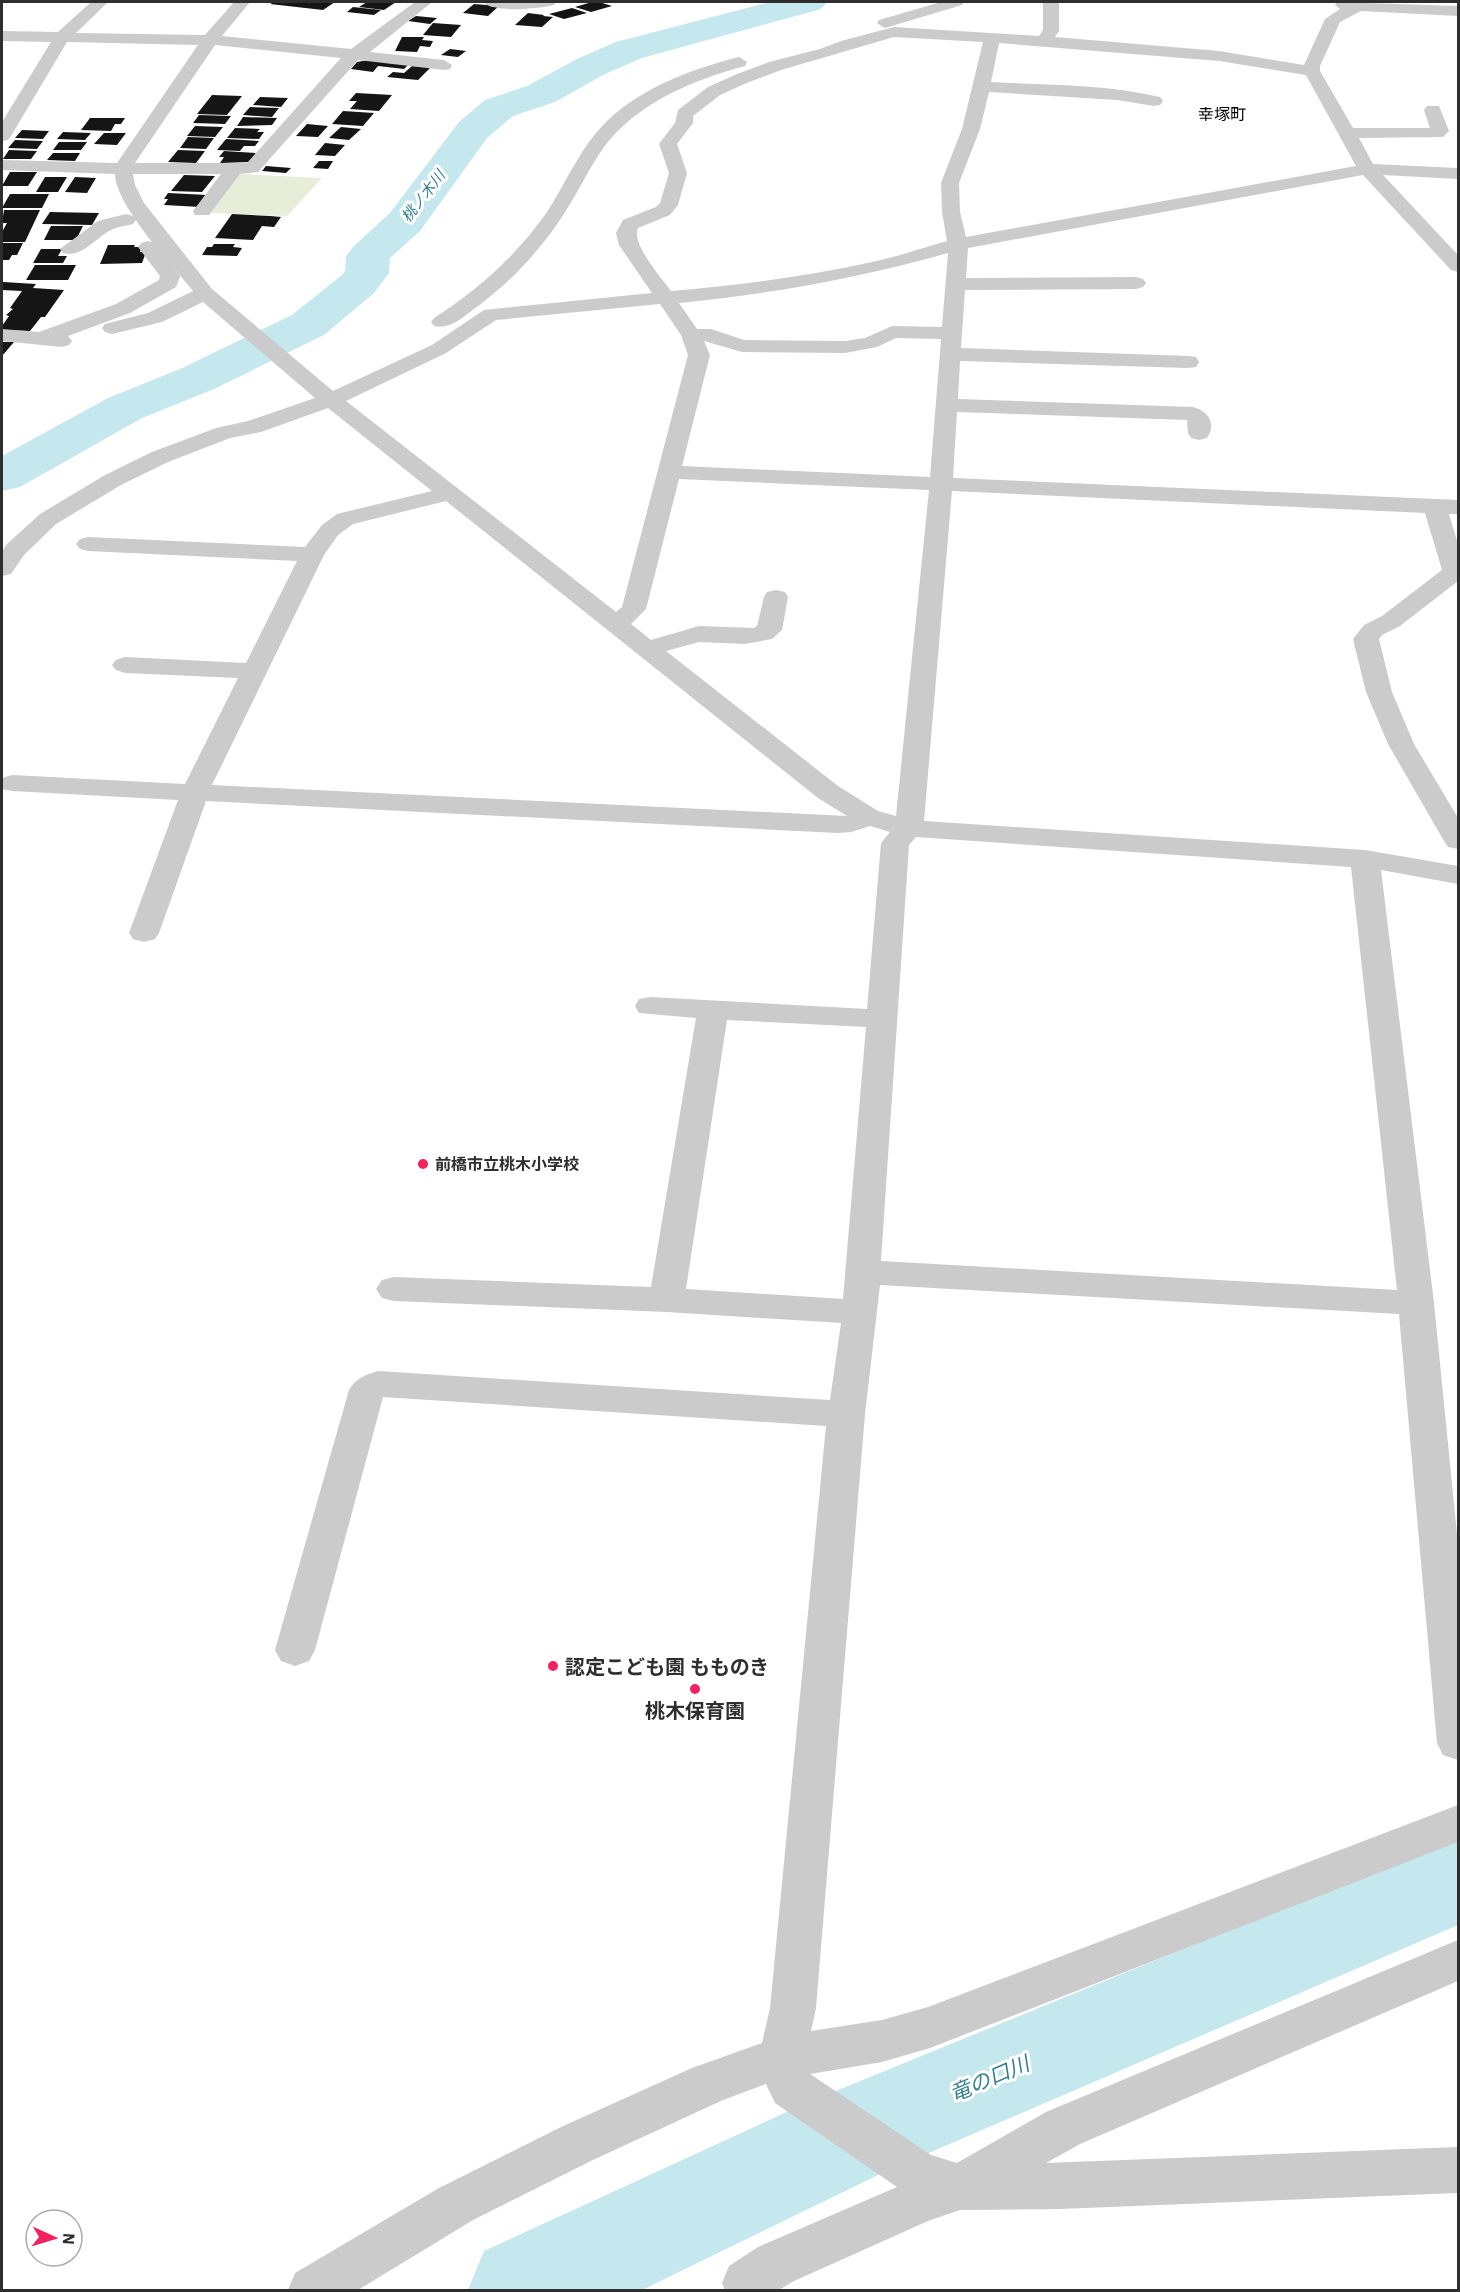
<svg xmlns="http://www.w3.org/2000/svg" width="1460" height="2292" font-family="'IBM Plex Sans','Noto Sans JP',sans-serif">
	<style>
		.green { fill: #e8edda }
		.lines { fill: none; stroke-linecap: round; stroke-linejoin: round }
		.river { fill: #c5e7ee; fill-rule: evenodd }
		.building { fill: #151515 }
		.minor { fill: #cbcbcb; fill-rule: evenodd }
		.poi-dot { fill: #f4215f; stroke: #fff; stroke-width: 2 }
		.labels { text-anchor: middle; dominant-baseline: central; stroke-width: 6; stroke-linejoin: round; paint-order: stroke }
		.far-water-label { font-size: 15px; font-style: italic; fill: #338090; stroke: #fff }
		.far-quarter-label { font-size: 16px; fill: #000; stroke: #fff }
		.poi-label { font-size: 16px; font-weight: bold; fill: #2e2e2e; stroke: #fff; text-anchor: start }
		.near-poi-label { font-size: 20px; font-weight: bold; fill: #2e2e2e; stroke: #fff; text-anchor: start }
		.near-water-label { font-size: 21px; font-style: italic; fill: #338090; stroke: #fff }
	</style>
	<rect width="100%" height="100%" fill="#fff"/>
	<path class="green" d="M240,174L322,178L287,216L209,213Z"/>
	<g class="lines">
		<g class="river">
			<path d="M770,2H827L821,9L642,58L605,74L555,102L513,116L487,138L420,231L390,258L389,273L374,293L324,335L214,389L142,418L20,487L2,491V456L108,398L180,369L292,315L342,275L345,271L346,256L353,247L390,213L459,122L485,100L527,86L579,58L616,42Z"/>
			<path d="M1458,1835V1925L880,2174L642,2290H468L484,2251L804,2104L1413,1855L1423,1847Z"/>
		</g>
	</g>
	<g class="building">
		<path d="M274,2H335L323,10L270,4Z"/>
		<path d="M367,2H396L384,10L359,7Z"/>
		<path d="M592,2H599L612,6L591,12L575,7Z"/>
		<path d="M474,4L499,6L488,16L463,13Z"/>
		<path d="M353,7L381,10L374,15L347,12Z"/>
		<path d="M572,8L587,13L564,19L549,14Z"/>
		<path d="M528,13L544,15L543,16L553,17L542,27L515,25Z"/>
		<path d="M416,16L437,18L430,24L408,21Z"/>
		<path d="M433,23L461,25L451,37L423,35Z"/>
		<path d="M402,37H424L422,40L433,41L430,47L420,46L417,52L395,51Z"/>
		<path d="M450,49L466,51L458,57L441,55Z"/>
		<path d="M368,60L408,65L404,69L378,66L373,72L351,69L357,62Z"/>
		<path d="M412,66L431,67L418,80L387,77L393,72L404,73Z"/>
		<path d="M356,93L392,95L379,111L350,109L357,101H349Z"/>
		<path d="M212,95L242,96L227,115L197,114Z"/>
		<path d="M260,97L288,98L281,107L253,105Z"/>
		<path d="M250,107L279,108L272,117L243,115Z"/>
		<path d="M343,111L374,113L363,126L332,124Z"/>
		<path d="M199,115L231,116L225,124L193,123Z"/>
		<path d="M243,117L277,118L272,125L237,126Z"/>
		<path d="M90,118H125L121,124H115L111,131L81,130Z"/>
		<path d="M307,124L328,126L318,137L296,136Z"/>
		<path d="M195,126L223,127L215,137L187,136Z"/>
		<path d="M341,127L361,129L349,140L329,138Z"/>
		<path d="M235,128L260,129L257,132H264L259,139L227,138Z"/>
		<path d="M22,130L49,131L43,139L15,138Z"/>
		<path d="M63,132L91,133L85,140L57,139Z"/>
		<path d="M104,133H126L117,145L94,144Z"/>
		<path d="M188,137L214,138L206,149L180,148Z"/>
		<path d="M226,139L259,141L255,146H244L240,151L217,150Z"/>
		<path d="M15,140L43,141L37,149L8,148Z"/>
		<path d="M59,142H87L81,150H53Z"/>
		<path d="M325,143L345,145L335,156L315,155Z"/>
		<path d="M9,150L37,151L31,159H3Z"/>
		<path d="M178,150L205,151L196,163L168,162Z"/>
		<path d="M224,151L256,153L249,162L220,163L224,157H219Z"/>
		<path d="M53,153H80L75,161L47,160Z"/>
		<path d="M319,161H333L328,169L313,168Z"/>
		<path d="M266,166L291,168L286,173L262,171Z"/>
		<path d="M10,172H37L28,186H2Z"/>
		<path d="M184,175L215,176L202,192L171,191Z"/>
		<path d="M45,177H67L58,192H36Z"/>
		<path d="M75,177L96,178L87,193L65,192Z"/>
		<path d="M168,193L208,195L200,207L164,205L168,199H164Z"/>
		<path d="M10,194H49L42,208H2Z"/>
		<path d="M4,210H40L25,242H2V232L7,223H2Z"/>
		<path d="M50,212L99,213L92,225L42,224Z"/>
		<path d="M232,214L270,216L281,217L274,227L262,226L253,240L215,238Z"/>
		<path d="M51,226H83L76,240H44Z"/>
		<path d="M2,243H23L17,255H12L9,260H2Z"/>
		<path d="M214,244H235L233,247L242,248L237,256L202,255L207,247H212Z"/>
		<path d="M108,245H135L134,247H142L140,252H146L142,263L100,264Z"/>
		<path d="M41,249H62L58,256H67L63,263H33Z"/>
		<path d="M35,265H76L68,280H26Z"/>
		<path d="M3,282L36,284L33,288L64,290L45,317H41L30,331L2,330V326L9,316L6,315L13,309L10,308L22,291L2,290Z"/>
		<path d="M2,342H14L2,356Z"/>
	</g>
	<g class="lines">
		<g class="minor">
			<path d="M91,2H108L76,33L205,35L234,2H250L222,36L351,49L415,2H432L370,52L444,60L452,65L450,69L444,70L358,60L258,172L240,174L209,215H195L193,211L221,174H133L135,185L144,203L212,289L333,391L432,345L484,310L652,293L619,245L616,233L623,220L656,207L660,203L669,173L659,144L675,123L678,110L708,87L737,74L769,62L820,49L841,41L894,27L1039,36L1043,30V2H1059V31L1055,37L1219,51L1304,65L1325,19L1340,9L1335,5L1337,2L1458,6V16L1361,11L1340,22L1320,66V71L1353,128H1430L1424,110L1427,106H1439L1449,131L1443,137L1359,138L1373,164L1458,168V179L1383,175L1458,255V272L1451,270L1363,175L968,248L966,278L1136,277L1143,279L1146,283L1143,287L1136,289L965,290L961,348L1188,356L1196,357L1199,362L1196,367L1188,368L960,361L958,399L1193,407C1208,411 1217,423 1207,438L1199,440L1191,438L1188,433L1187,420L957,412L953,478L1458,500V514H1449L1458,544V581L1400,626L1382,635L1379,639L1392,692L1414,744L1458,818V849L1448,847L1444,841L1388,744L1366,692L1353,639L1364,625L1382,616L1442,570L1425,513L952,491L924,821L1365,850L1458,866V884L1381,870L1434,1303L1458,1544V1760L1443,1755L1437,1743L1399,1314L880,1285L865,1414L816,2008L811,2031L882,2020L928,2007L1458,1805V1842L930,2048L882,2062L810,2074L931,2155L957,2163L1046,2112L1458,1940V1981L1080,2144L1046,2163L1458,2147V2193L1060,2209L960,2210L928,2221L794,2281L779,2290H725L722,2283L729,2266L758,2247L897,2187L775,2103L766,2084L723,2100L595,2159L473,2220L358,2290H288L295,2273L439,2188L561,2127L692,2068L762,2043L770,2008L826,1426L383,1397L315,1650L309,1661L295,1666L281,1661L275,1650L349,1390C356,1378 365,1375 378,1371L830,1400L841,1323L667,1312L394,1301L382,1298L376,1289L382,1280L394,1277L651,1287L696,1018L639,1013L635,1006L639,999L650,997L867,1009L881,843L890,832L870,826L851,832L838,833L206,801L159,933L155,939L144,942L133,939L129,933L178,800L12,791L2,789V778L12,775L185,784L238,678L125,673L116,670L112,665L116,660L125,657L246,663L297,561L88,551L80,549L76,544L80,539L88,537L305,547L322,525L337,514L432,491L328,408L261,432L230,438L168,462L121,485L56,524L24,555L11,574L2,576V552L6,545L40,514L105,475L152,452L216,428L248,421L315,398L203,302L162,322L112,334L105,332L102,328L105,324L148,313L193,291C173,266 115,205 115,174L2,170V160L117,163L198,45L67,42L11,136L8,140L2,141V122L51,42L2,41V31L58,32ZM894,37L983,42L962,129L941,183L942,212L947,241C922,248 897,257 872,262C805,277 738,285 671,291C661,277 631,244 638,228L670,215L678,205L687,173L677,144L693,123V116L720,95L749,82L781,70ZM999,43L1219,61L1306,75L1356,166L966,237L960,212L959,183L980,129L989,92L1117,100L1154,106L1160,105L1163,101L1160,97C1106,84 1047,85 991,82ZM215,45L341,58L247,163H135ZM948,253L942,327L892,326L865,338L845,341L744,340L711,329H697L679,303C771,294 859,278 948,253ZM660,304L681,335L688,355L622,607L616,612L346,401L446,353L496,320ZM896,338L941,339L930,477L682,466L710,355L704,341L742,352L845,353L877,347ZM679,479L929,490L896,816L878,811L838,786L666,651L699,642L745,644L772,639L782,630L788,597L785,592L776,590L767,592L764,597L757,626L754,628L699,626L651,640L631,624L646,609ZM446,501L818,798L847,816L212,785L324,555L338,535L353,524ZM916,837L1351,867L1397,1290L881,1261L909,845ZM727,1020L866,1027L843,1299L686,1289Z"/>
			<path d="M483,2H556L554,5C539,9 493,13 483,2Z"/>
			<path d="M941,2H964L962,5L885,28L877,23L879,20Z"/>
			<path d="M739,57L747,62L745,66C701,78 657,95 623,126C597,149 585,181 567,209C543,248 511,282 474,309C462,318 449,330 434,326L431,322L434,318C478,290 517,255 547,212C567,181 581,146 608,120C643,87 692,69 739,57Z"/>
			<path d="M126,214L133,216L136,220L133,224C125,226 116,227 109,231C95,239 81,258 63,253L60,249L98,221Z"/>
			<path d="M148,241L155,243L180,276L176,287L130,313L68,336L72,341L69,345L62,347L2,341V329L39,332L116,304L159,280L160,276L138,247L141,243Z"/>
		</g>
	</g>
	<g class="poi-dot">
		<circle cx="423" cy="1164" r="6"/>
		<circle cx="553" cy="1666" r="6"/>
		<circle cx="695" cy="1689" r="6"/>
	</g>
	<g class="labels">
		<g class="far-water-label">
			<text transform="translate(423 196) rotate(-52)">桃ノ木川</text>
		</g>
		<g class="far-quarter-label">
			<text x="1222" y="114">幸塚町</text>
		</g>
		<g class="poi-label">
			<text x="435" y="1164">前橋市立桃木小学校</text>
		</g>
		<g class="near-poi-label">
			<text x="565" y="1666">認定こども園 もものき</text>
			<text x="695" y="1710" text-anchor="middle">桃木保育園</text>
		</g>
		<g class="near-water-label">
			<text transform="translate(989 2078) rotate(-23)">竜の口川</text>
		</g>
	</g>
	<rect width="1460" height="2292" fill="none" stroke="#2e2e2e" stroke-width="6"/>
	<g transform="translate(54 2238) rotate(94)"><circle r="28" fill="#ffffff" stroke="#ababab" stroke-width="1.5"/>
	<path d="M0-4.5L10 22L0 15L-10 22Z" fill="#f4215f"/>
	<text y="-9" font-size="16" font-weight="bold" text-anchor="middle" fill="#2e2e2e">N</text>
	</g>
</svg>
